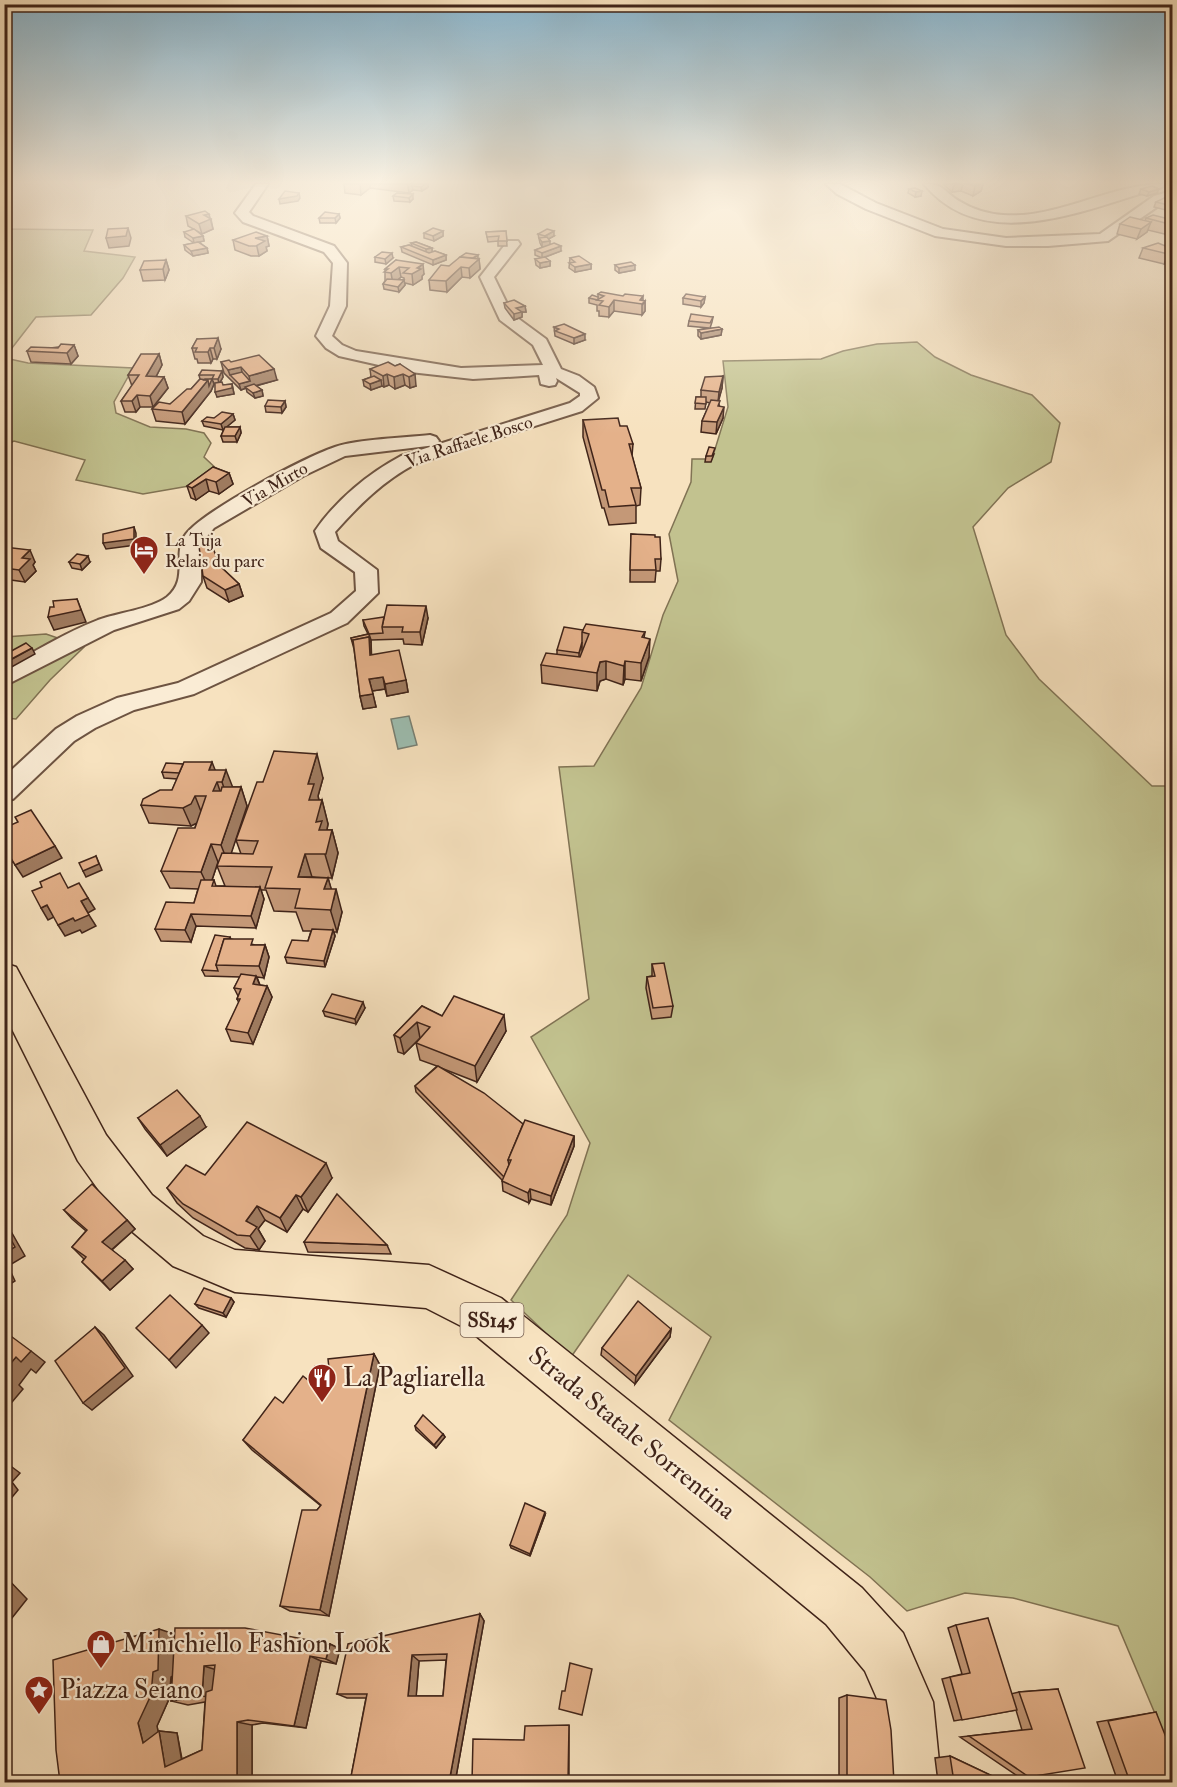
<svg xmlns="http://www.w3.org/2000/svg" width="1177" height="1787" font-family="'IM FELL Double Pica',serif">
	<style>
		.green { fill: #c2c28f; stroke: #817354; stroke-width: 1.5 }
		.water { fill: #9dbeb1; stroke: #788074; stroke-width: 1.5 }
		.lines { fill: none; stroke-linecap: round; stroke-linejoin: round }
		.minor-casing { stroke: #6e5442; stroke-width: 4 }
		.major-casing { stroke: #402419; stroke-width: 3 }
		.minor { fill: #faecd5; fill-rule: evenodd }
		.major { fill: #f7e2bf; fill-rule: evenodd }
		.wall { fill: #c49877; stroke: #402419; stroke-width: 1.5; fill-rule: evenodd }
		.shaded-wall { fill: #a07c61; stroke: #402419; stroke-width: 1.5 }
		.building { fill: #e4b18a; stroke: #402419; stroke-width: 1.5; fill-rule: evenodd }
		.labels { text-anchor: middle; dominant-baseline: central; stroke-width: 4.5; stroke-linejoin: round; paint-order: stroke }
		.far-street-label { font-size: 18px; fill: #402419; stroke: #faecd5 }
		.far-poi-label { font-size: 18px; fill: #402419; stroke: #faecd5; text-anchor: start }
		.shield { fill: #faecd5; stroke: #786051; stroke-width: 1.5 }
		.shield-label { font-size: 20px; font-weight: bold; fill: #402419 }
		.near-poi-label { font-size: 26px; fill: #402419; stroke: #faecd5; text-anchor: start }
		.near-street-label { font-size: 26px; fill: #402419; stroke: #faecd5 }
	</style>
	<rect width="100%" height="100%" fill="#f7e2bf"/>
	<filter id="stains"><feTurbulence type="fractalNoise" baseFrequency=".00333" numOctaves="4"/><feColorMatrix values="0 0 0 0 .2 0 0 0 0 .09 0 0 0 0 .02 0 0 0 .5 -.17"/></filter>
	<radialGradient id="worn" r=".72"><stop offset=".6" stop-color="#630" stop-opacity="0"/><stop offset="1" stop-color="#630" stop-opacity=".3"/></radialGradient>
	<g class="green">
		<path d="M5,229L93,230L84,251L135,257L123,278L91,315L36,317L5,357Z"/>
		<path d="M917,342L935,357L971,375L1032,395L1060,423L1051,462L1008,488L973,527L1006,635L1039,679L1152,786H1172V1754L1118,1626L1013,1598L965,1593L907,1611L870,1577L669,1420L711,1337L628,1275L571,1357L511,1300L567,1215L590,1143L531,1037L589,999L559,767L594,766L641,688L663,615L678,581L669,534L691,482L692,459H712L728,407L723,361L821,359L843,351L877,344Z"/>
		<path d="M5,358L28,363L133,368L114,402L116,413L150,427L186,429L204,433L211,443L204,457L222,474L212,482L143,494L76,480L85,460L14,441L5,445Z"/>
		<path d="M46,634L84,647L50,680L16,719L5,718V637Z"/>
	</g>
	<path class="water" d="M409,716L417,745L398,749L391,719Z"/>
	<g class="lines">
		<g class="minor-casing">
			<g id="minor">
				<path d="M256,184H268L249,212L253,216L334,246L347,263L346,306L332,336L342,345L356,351L461,368L543,365L533,345L500,320L480,277L508,241H518L520,244L494,277L512,314L546,339L561,369L579,376L594,387L598,398L582,411L415,464C383,481 359,505 335,532L338,541L377,570L378,593L347,623L194,694L134,710L95,728L74,741L13,799L4,801V777L56,729L77,716L117,698L178,683L331,613L356,591L355,572L321,548L315,531C336,500 369,473 401,456L570,403L580,396V393L556,378L557,381L555,385L549,386L541,384L539,375L473,379L410,372L339,356L326,348L316,336L330,306L333,263L324,252L243,222L235,213Z"/>
				<path d="M826,184H840L876,203L943,229L1006,238L1100,234L1154,196L1172,191V199L1164,202L1108,241L1048,246H1006L935,236L866,209L837,194Z"/>
				<path d="M924,184C945,184 943,191 959,201C972,209 988,214 1003,215C1059,219 1109,184 1164,184L1162,187C1089,208 984,257 924,184Z"/>
				<path d="M430,435L436,437L439,441L436,445L345,456L303,476L214,528L204,540L201,548V582L189,601L179,609L114,630L4,686V669C35,651 65,633 98,620C117,613 151,609 167,597C190,578 171,554 186,534C205,510 303,458 335,447C358,439 404,438 430,435Z"/>
			</g>
		</g>
		<g class="major-casing">
			<path id="major" d="M4,963L16,967L106,1135L152,1195L203,1236L235,1250L429,1265L501,1298L862,1588L903,1633L933,1702L941,1782H885L879,1703L865,1671L826,1624L469,1330L426,1308L235,1292L173,1266L122,1223L78,1161L4,1013Z"/>
		</g>
		<use href="#minor" class="minor"/>
		<use href="#major" class="major"/>
	</g>
	<g class="wall">
		<path d="M344,184H408V188V184H428V187L422,191L413,190L409,193L370,188L361,195L345,193Z"/>
		<path d="M944,184H983L981,191L973,196L961,191L952,192L944,185Z"/>
		<path d="M915,188L921,196L915,197L908,193L909,189Z"/>
		<path d="M1141,189L1157,193L1147,196L1139,194Z"/>
		<path d="M397,193L413,199L410,202L394,201L393,196Z"/>
		<path d="M1173,198V209L1166,210L1154,207L1156,202Z"/>
		<path d="M339,214L340,218L336,223H320L319,218Z"/>
		<path d="M186,216L210,219H211L213,229L202,234L188,226Z"/>
		<path d="M1146,218L1173,220V236L1148,230L1147,232L1137,239L1117,234L1120,224L1145,221Z"/>
		<path d="M443,231V236L434,241L424,238V233Z"/>
		<path d="M506,231L507,246H498V241L488,242L486,232Z"/>
		<path d="M184,232L203,236L204,241L199,242L207,248L208,253L193,256L185,250L184,245L194,243L185,237Z"/>
		<path d="M538,234L554,236L548,239L550,245L561,251L543,258L550,261V266L540,268L536,265L535,259L542,258L535,255V250L546,246L542,247L540,243Z"/>
		<path d="M267,236L269,246L266,247L267,251L259,256H251L235,250L233,240Z"/>
		<path d="M416,242L432,248V252L435,251L446,255V260L433,265L402,252L401,247L409,245L412,246L411,243Z"/>
		<path d="M1143,248L1173,249V261L1164,264L1139,258Z"/>
		<path d="M375,257L393,258L386,264L375,262Z"/>
		<path d="M570,258L591,264V269L575,272L569,268Z"/>
		<path d="M479,259L480,269L470,278L462,277L447,292L430,290L429,280L449,266Z"/>
		<path d="M166,260L169,270L165,280L143,281L140,270Z"/>
		<path d="M396,260L424,274L422,276V279L413,285L405,283V285L399,292L384,289L383,284L385,281V269ZM401,277L404,278V280H398Z"/>
		<path d="M615,265L635,270L619,273L615,270Z"/>
		<path d="M598,294L645,301V311L642,315L614,311L609,317L599,316V311H597V305L589,303V298L598,297Z"/>
		<path d="M705,297L704,303L701,307L683,304V298Z"/>
		<path d="M504,303L525,306L526,312H522V317L514,320L505,308Z"/>
		<path d="M713,317L712,322L710,328L722,329L721,335L701,339L698,336V330L709,328L688,326L689,321Z"/>
		<path d="M554,327L585,340L574,344L555,336Z"/>
		<path d="M197,339L221,349L217,359H213L211,363H198L197,359H195L192,348Z"/>
		<path d="M74,345L78,356L71,364L31,362L27,351Z"/>
		<path d="M159,354L162,365L156,377H164L168,388L153,407H140L136,412H125L121,401L132,386L128,375Z"/>
		<path d="M221,362H231L277,380L256,386L262,390L263,396L255,398L247,392L246,388L241,390L224,373Z"/>
		<path d="M400,364L416,386L410,388L405,385L395,389L389,385L384,387L382,386L371,390L364,386L363,380L371,377L370,369L395,366Z"/>
		<path d="M222,371L223,377L220,383L223,385L232,384L234,394L217,397L215,384H214L213,381L214,384L211,391L185,424L156,421L152,409L170,404L191,389L200,379L199,375Z"/>
		<path d="M723,376L722,388L718,401L723,418L716,434L701,432L702,421L710,403L706,402L705,409H695L696,397H701V390Z"/>
		<path d="M285,401L286,407L282,413L266,412L265,406Z"/>
		<path d="M233,414L235,420L226,427H240L241,433L237,442H223L221,436L224,429L223,430L204,426L202,421Z"/>
		<path d="M583,420L620,426L633,444L632,456L641,488L640,505L636,506V523L609,525L604,508H602L583,437Z"/>
		<path d="M714,454L711,462H705L706,456Z"/>
		<path d="M213,467L229,473L233,484L219,494L209,491L196,500L191,498L187,486Z"/>
		<path d="M631,534L655,537L661,559L660,571H656L655,582H630Z"/>
		<path d="M4,547L35,562L33,565L36,571L25,582L4,579Z"/>
		<path d="M69,562H90L82,570L72,568Z"/>
		<path d="M220,566L239,584L243,596L229,602L207,588L203,576Z"/>
		<path d="M428,618L422,645L404,644L403,639L371,640V654L406,680L408,692L387,696L385,689L372,691L376,707L363,709L360,696L354,649L351,638L368,634L364,626L363,620Z"/>
		<path d="M583,630L645,632L644,638L649,657L641,681L625,679L623,685L606,679L600,681L597,691L542,683L541,665L557,654V650Z"/>
		<path d="M215,770L232,787H241L247,806L231,853L241,854L236,840L263,782L323,778L318,796L319,800H322L328,824L327,830H332L338,853L332,878L312,877L328,878L331,889L342,912L337,932H334L335,936L325,967L287,963L285,957L308,941L311,931H303L296,912L274,911L266,890H261L264,899L256,928L196,926L191,942L161,941L155,929L194,903L198,889L170,888L161,871L195,828L196,823L191,826L149,823L141,805L172,790L177,779L164,778L162,772ZM218,862L217,866L225,886H216L214,880H212Z"/>
		<path d="M230,937L231,939L255,945H265L269,957L264,978L257,977L260,985L267,986L272,997L253,1044L231,1041L226,1029L239,1003L237,999L238,996L234,988L240,977L205,976L202,970Z"/>
		<path d="M652,964L673,1006L671,1017L652,1019L646,988L647,977L652,976Z"/>
		<path d="M422,1006L442,1016L506,1031L477,1082L441,1068L523,1124L574,1136V1146L551,1205L531,1199L529,1203L503,1191L502,1180L416,1092L415,1086L437,1066L420,1060L416,1043L417,1041L404,1054L398,1052L394,1035Z"/>
		<path d="M365,1008L356,1024L325,1016L323,1011Z"/>
		<path d="M138,1118L206,1127L167,1156L145,1129Z"/>
		<path d="M205,1175L332,1178L308,1212L303,1209L287,1232L265,1220L258,1229L265,1241L259,1250L245,1248L193,1218L177,1203L167,1188Z"/>
		<path d="M64,1210L127,1220L135,1229L112,1250L133,1269L110,1290L82,1262L84,1259L72,1247L86,1231L72,1219Z"/>
		<path d="M304,1242L387,1245L391,1254L308,1252Z"/>
		<path d="M231,1298L234,1302L226,1317L199,1308L195,1304Z"/>
		<path d="M671,1329L670,1337L635,1384L601,1355L602,1348Z"/>
		<path d="M374,1354L380,1365L329,1616L290,1611L280,1606L317,1510L321,1506L252,1450L243,1440L308,1380L329,1368Z"/>
		<path d="M415,1426L443,1434L445,1437L436,1448L416,1430Z"/>
		<path d="M545,1515L530,1556L511,1548L510,1545Z"/>
		<path d="M480,1614L484,1621L456,1777L457,1782H350L366,1698H347L337,1694ZM446,1660L443,1696H416L419,1661Z"/>
		<path d="M956,1625L1011,1694L1019,1692L1058,1689L1029,1777H1019L960,1737L1022,1730L1016,1710L954,1721L942,1679L962,1674L948,1628Z"/>
		<path d="M175,1635L330,1644L340,1649L336,1664L321,1661L306,1728L263,1723L252,1725V1782H60ZM172,1676L171,1701L188,1705L205,1702L202,1750L182,1759L177,1733L159,1731L158,1732L157,1726L169,1699L171,1677Z"/>
		<path d="M847,1695L894,1782H839V1698Z"/>
		<path d="M1156,1712L1173,1782H1118L1097,1722Z"/>
		<path d="M950,1756L1005,1782H938L935,1758Z"/>
	</g>
	<g class="shaded-wall">
		<path d="M360,184H370V188L361,195Z"/>
		<path d="M408,184H415L412,186L413,190L409,193Z"/>
		<path d="M425,184H428V187L422,191L421,187Z"/>
		<path d="M954,184H963L961,191L952,192Z"/>
		<path d="M980,184H983L981,191L973,196L975,186Z"/>
		<path d="M1159,189L1157,193L1147,196L1149,192Z"/>
		<path d="M922,191L921,196L915,197L916,192Z"/>
		<path d="M299,193L300,198L298,201L280,204L279,199Z"/>
		<path d="M413,194V199L410,202L409,198Z"/>
		<path d="M1168,205H1173V209L1166,210Z"/>
		<path d="M209,214L213,229L202,234L199,224L204,215Z"/>
		<path d="M339,214L340,218L336,223L335,218Z"/>
		<path d="M1151,222L1147,232L1137,239L1141,229Z"/>
		<path d="M128,228L131,238L129,246L109,248L106,238Z"/>
		<path d="M443,231V236L434,241L433,236Z"/>
		<path d="M554,231V236L545,241V236Z"/>
		<path d="M6,235L8,240L4,242V236Z"/>
		<path d="M203,236L204,241L194,243L193,238Z"/>
		<path d="M267,236L269,246L266,247L267,251L259,256L255,238Z"/>
		<path d="M550,241V246L542,247V242Z"/>
		<path d="M561,246V251L542,258V253Z"/>
		<path d="M207,248L208,253L193,256L191,251Z"/>
		<path d="M432,248V253L426,254V249Z"/>
		<path d="M1173,252V261L1164,264L1168,254Z"/>
		<path d="M392,253L393,258L386,264L385,259Z"/>
		<path d="M446,255V260L433,265V260Z"/>
		<path d="M478,255V260L479,259L480,269L470,278L469,268L471,260Z"/>
		<path d="M166,260L169,270L165,280L163,269Z"/>
		<path d="M550,261V266L540,268V263Z"/>
		<path d="M423,264L424,274L422,276V279L413,285L412,274Z"/>
		<path d="M591,264V269L575,272V267Z"/>
		<path d="M635,265V270L619,273V268Z"/>
		<path d="M399,267L401,277L393,284L391,273Z"/>
		<path d="M461,267L462,277L447,292L446,281Z"/>
		<path d="M404,280L405,285L399,292L398,287Z"/>
		<path d="M643,296V304L645,301V311L642,315V304L640,300Z"/>
		<path d="M705,297L704,303L701,307V301Z"/>
		<path d="M614,300V311L609,317V307Z"/>
		<path d="M525,306L526,312H522V317L514,320V314L516,308Z"/>
		<path d="M722,329L721,335L701,339V333Z"/>
		<path d="M585,334V340L574,344V338Z"/>
		<path d="M218,338L221,349L217,359L214,348Z"/>
		<path d="M74,345L78,356L71,364L67,353Z"/>
		<path d="M210,348L213,359L211,363L208,352Z"/>
		<path d="M159,354L162,365L150,388L146,376Z"/>
		<path d="M241,367L243,378L230,375L228,370Z"/>
		<path d="M274,369L277,380L247,388L245,387L246,388L241,390L239,384L250,381L249,376Z"/>
		<path d="M222,371L223,377L219,384L218,379Z"/>
		<path d="M387,374L389,385L384,387L383,376Z"/>
		<path d="M403,374L405,385L395,389L394,377Z"/>
		<path d="M415,374L416,386L410,388L409,377Z"/>
		<path d="M723,376L722,388L718,403L719,392Z"/>
		<path d="M164,377L168,388L153,407L150,396Z"/>
		<path d="M212,379L214,384L211,391L185,424L182,412L208,380Z"/>
		<path d="M381,380L382,386L371,390L370,384Z"/>
		<path d="M232,384L234,394L217,397L215,392Z"/>
		<path d="M262,390L263,396L255,398L253,393Z"/>
		<path d="M137,395L140,407L136,412L132,401Z"/>
		<path d="M285,401L286,407L282,413L281,407Z"/>
		<path d="M724,407L723,418L716,434L717,422Z"/>
		<path d="M233,414L235,420L223,430L221,424Z"/>
		<path d="M240,427L241,433L237,442L235,436Z"/>
		<path d="M229,473L233,484L219,494L216,482Z"/>
		<path d="M206,479L209,491L196,500L192,488Z"/>
		<path d="M134,527L136,533V545L106,549L103,543Z"/>
		<path d="M30,550L35,562L33,565L36,571L25,582L19,570L22,558Z"/>
		<path d="M88,556L90,562L82,570L80,564Z"/>
		<path d="M239,584L243,596L229,602L225,590Z"/>
		<path d="M77,599L86,622L54,630L48,617Z"/>
		<path d="M426,606L428,618L422,645L420,632Z"/>
		<path d="M369,634L371,640L372,667L370,655Z"/>
		<path d="M650,639L649,657L641,681V663Z"/>
		<path d="M582,642V650L583,651L579,665V653Z"/>
		<path d="M32,648L35,654L8,669L5,663Z"/>
		<path d="M606,661V679L600,681L597,691V673L600,662Z"/>
		<path d="M625,661V679L623,685L624,666Z"/>
		<path d="M383,677L385,689L372,691L369,679Z"/>
		<path d="M406,680L408,692L387,696L385,684Z"/>
		<path d="M373,694L376,707L363,709L360,696Z"/>
		<path d="M317,754L323,778L318,796L320,806L322,800L328,824L326,834L332,830L338,853L332,878L309,800L308,784Z"/>
		<path d="M212,762L219,780L217,782L223,800L213,791L209,770Z"/>
		<path d="M226,770L233,788L228,800L222,782Z"/>
		<path d="M241,787L247,806L228,863L221,845Z"/>
		<path d="M195,796L202,814L199,822L191,826L183,808Z"/>
		<path d="M211,844L218,862L209,889L201,872Z"/>
		<path d="M55,846L62,858L23,877L15,865Z"/>
		<path d="M4,850H6L13,862L8,864L4,858Z"/>
		<path d="M305,854L312,877H298Z"/>
		<path d="M96,856L102,870L86,877L83,871Z"/>
		<path d="M328,878L334,898L336,889L342,912L337,932L324,889Z"/>
		<path d="M260,887L264,899L256,928L251,916Z"/>
		<path d="M88,898L95,909L88,913L81,901Z"/>
		<path d="M47,905L54,917L48,920L41,908Z"/>
		<path d="M191,914L196,926L191,942L185,930Z"/>
		<path d="M89,915L96,926L82,933L80,930L65,936L58,925L73,918Z"/>
		<path d="M333,930L335,936L325,967L324,961Z"/>
		<path d="M265,945L269,957L264,978L259,966Z"/>
		<path d="M256,976L261,988L253,984Z"/>
		<path d="M267,986L272,997L253,1044L248,1033Z"/>
		<path d="M363,1002L365,1008L356,1024L355,1019Z"/>
		<path d="M504,1015L506,1031L477,1082L475,1066Z"/>
		<path d="M417,1022L420,1038L404,1054L400,1038Z"/>
		<path d="M200,1116L206,1127L167,1156L160,1145Z"/>
		<path d="M574,1136V1146L551,1205V1196Z"/>
		<path d="M326,1163L332,1178L308,1212L301,1197Z"/>
		<path d="M530,1189L531,1199L529,1203L528,1193Z"/>
		<path d="M296,1195L303,1209L287,1232L280,1218Z"/>
		<path d="M257,1206L265,1220L258,1229L265,1241L259,1250L250,1236L246,1221Z"/>
		<path d="M4,1219L25,1256L8,1266L15,1281L4,1288Z"/>
		<path d="M127,1220L135,1229L110,1251L102,1242Z"/>
		<path d="M125,1260L133,1269L110,1290L102,1281Z"/>
		<path d="M231,1298L234,1302L226,1317L223,1313Z"/>
		<path d="M202,1325L209,1333L176,1368L169,1360Z"/>
		<path d="M95,1327L104,1335L133,1376L92,1410L83,1403Z"/>
		<path d="M671,1329L670,1337L635,1384L636,1376Z"/>
		<path d="M31,1351L45,1362L36,1373L31,1369L19,1385L23,1389L7,1408L4,1406V1371L16,1357Z"/>
		<path d="M374,1354L380,1365L329,1616L320,1610Z"/>
		<path d="M443,1434L445,1437L436,1448L434,1445Z"/>
		<path d="M4,1461L20,1473L12,1482L18,1490L4,1507Z"/>
		<path d="M545,1512V1515L530,1556V1554Z"/>
		<path d="M4,1575L27,1599L4,1628Z"/>
		<path d="M480,1614L484,1621L456,1777L457,1782H451L450,1777Z"/>
		<path d="M159,1629L177,1635L175,1675L171,1677L169,1699L157,1726L161,1745L143,1743L138,1723Z"/>
		<path d="M330,1644L340,1649L336,1664L326,1659Z"/>
		<path d="M412,1655L419,1661L416,1699L408,1696Z"/>
		<path d="M310,1656L321,1661L306,1728L294,1726Z"/>
		<path d="M204,1666L220,1671L218,1699L202,1696Z"/>
		<path d="M237,1722L252,1725V1782H237Z"/>
		<path d="M569,1725V1782H568Z"/>
		<path d="M159,1731L177,1733L183,1768L165,1767Z"/>
	</g>
	<g class="building">
		<path d="M414,184H425L421,187L412,186Z"/>
		<path d="M969,184H980L975,186Z"/>
		<path d="M1152,186L1159,189L1149,192L1141,189Z"/>
		<path d="M915,188L922,191L916,192L909,189Z"/>
		<path d="M285,191L299,193L297,196L279,199Z"/>
		<path d="M397,193L413,194L409,198L393,196Z"/>
		<path d="M1168,196L1173,198V205H1168L1156,202Z"/>
		<path d="M205,211L209,214L204,215L211,219L199,224L186,216Z"/>
		<path d="M325,212L339,214L335,218H319Z"/>
		<path d="M1153,215L1173,220V225L1146,218Z"/>
		<path d="M1130,217L1151,222L1141,229L1120,224Z"/>
		<path d="M128,228L126,236L106,238L108,229Z"/>
		<path d="M433,228L443,231L433,236L424,233Z"/>
		<path d="M194,229L203,236L193,238L184,232Z"/>
		<path d="M547,229L554,231L545,236L538,234Z"/>
		<path d="M506,231L507,241H498L499,236L487,237L486,232Z"/>
		<path d="M256,232L267,236L255,238L265,241L256,246H249L233,240Z"/>
		<path d="M547,237L550,241L542,242L539,238Z"/>
		<path d="M198,242L207,248L191,251L184,245Z"/>
		<path d="M416,242L432,248L426,249L411,243Z"/>
		<path d="M554,243L561,246L542,253L535,250Z"/>
		<path d="M1158,243L1173,249V252L1168,254L1143,248Z"/>
		<path d="M409,245L429,253L435,251L446,255L433,260L401,247Z"/>
		<path d="M382,252L392,253L385,259L375,257Z"/>
		<path d="M466,253L478,255L473,258L460,257Z"/>
		<path d="M579,256L591,264L575,267L569,263L575,262L570,258Z"/>
		<path d="M460,257L479,259L469,268L461,267L446,281L429,280L441,265L449,266Z"/>
		<path d="M545,257L550,261L540,263L535,259Z"/>
		<path d="M166,260L163,269L140,270L144,261Z"/>
		<path d="M396,260L423,264L417,268L421,269L412,274L403,273L409,268L399,267L391,273L384,272L388,269H385Z"/>
		<path d="M631,262L635,265L619,268L615,265Z"/>
		<path d="M387,279L404,280L398,287L383,284Z"/>
		<path d="M601,292L623,296L625,294L643,296L640,300L645,301L642,304L614,300L609,307L599,305L603,301L597,300L604,296L598,294Z"/>
		<path d="M686,294L705,297L701,301L683,298Z"/>
		<path d="M592,295L598,297V300L589,298Z"/>
		<path d="M514,300L525,306L516,308L522,312L514,314L504,303Z"/>
		<path d="M691,314L713,317L710,323L689,321Z"/>
		<path d="M564,324L585,334L574,338L555,331L559,329L554,327Z"/>
		<path d="M719,327L722,329L701,333L698,330Z"/>
		<path d="M218,338L214,348H210L208,352H195L197,348H192L197,339Z"/>
		<path d="M61,344L74,345L67,353L27,351L31,347L58,348Z"/>
		<path d="M141,354H159L146,376L164,377L150,396L137,395L132,401H121L139,375H128Z"/>
		<path d="M259,355L274,369L249,376L241,367L228,370L221,362L229,360L231,362Z"/>
		<path d="M388,362L395,366L400,364L415,374L409,377L403,374L394,377L387,374L383,376L370,369Z"/>
		<path d="M202,370L222,371L218,379H212L214,375H199Z"/>
		<path d="M242,372L250,381L239,384L230,375Z"/>
		<path d="M374,376L381,380L370,384L363,380Z"/>
		<path d="M723,376L719,392L701,390L705,377Z"/>
		<path d="M200,379L208,380L182,412L152,409L159,402L170,404L187,389H191Z"/>
		<path d="M205,379H212L209,386L208,380H204Z"/>
		<path d="M222,382L223,385L232,384V388L215,392V383Z"/>
		<path d="M254,384L262,390L253,393L245,387Z"/>
		<path d="M696,397H706V404L695,403Z"/>
		<path d="M268,400L285,401L281,407L265,406Z"/>
		<path d="M711,400L720,401L718,406L724,407L717,422L702,421Z"/>
		<path d="M222,412L233,414L221,424L202,421L207,417L214,418Z"/>
		<path d="M618,418L620,426H627L633,444H629L641,488H631L636,505L609,507L605,490H602L583,420Z"/>
		<path d="M225,427H240L235,436H221Z"/>
		<path d="M709,447L715,448L712,456H706Z"/>
		<path d="M213,467L229,473L216,482L206,479L192,488L187,486Z"/>
		<path d="M134,527V539L103,543V534Z"/>
		<path d="M631,534L655,535V537H660L661,559H655L656,570H630Z"/>
		<path d="M211,543L220,566L239,584L225,590L203,576L199,546Z"/>
		<path d="M4,547L30,550L22,558L30,559L19,570L4,568Z"/>
		<path d="M77,554L88,556L80,564L69,562Z"/>
		<path d="M77,599L81,610L48,617L50,607H54L53,601Z"/>
		<path d="M387,605L426,606L420,632H402L403,627H382Z"/>
		<path d="M384,617L382,627L383,633L369,634L370,643L369,637L353,640L354,645L351,638L369,634L363,620Z"/>
		<path d="M586,624L645,632L642,637L650,639L641,663L625,661L624,666L606,661L600,662L597,673L541,665L546,653L580,657L589,634L582,632Z"/>
		<path d="M564,627L583,630L582,632V642L579,653L557,650Z"/>
		<path d="M369,637L370,655L399,650L406,680L385,684L383,677L369,679L373,694L360,696L353,640Z"/>
		<path d="M26,643L32,648L4,663V655Z"/>
		<path d="M274,751L317,754L308,784H314L309,800H322L316,822L322,821L319,830H332L326,854H305L298,877L328,878L324,889H336L331,910L295,908L300,889L265,888L272,867L217,866L222,853L253,854L258,841L236,840L257,782H263Z"/>
		<path d="M184,762H212L209,770H226L222,782H217L213,791H221L222,787H241L221,845L211,844L201,872L161,871L178,828H195L206,796H195L191,804L183,808L141,805L143,799L160,790H172Z"/>
		<path d="M166,763L183,764L179,773L162,772Z"/>
		<path d="M31,810L55,846L15,865L6,850H4V828L18,822L15,817Z"/>
		<path d="M96,856L99,864L83,871L79,863Z"/>
		<path d="M60,873L68,888L79,883L88,898L81,901L89,915L75,921L73,918L58,925L47,905L41,908L32,891L42,887L40,882Z"/>
		<path d="M201,880H214L212,886L260,887L251,916L191,914L185,930L155,929L166,902L194,903Z"/>
		<path d="M312,929L333,930L324,961L285,957L292,940L308,941Z"/>
		<path d="M215,935L230,937L229,939H224L216,965L218,971L202,970Z"/>
		<path d="M224,939H253L251,945H265L259,966L216,965Z"/>
		<path d="M664,963L673,1006L653,1008L647,977L655,976L652,964Z"/>
		<path d="M241,974L256,976L253,984L267,986L248,1033L226,1029L240,999H237L241,989L234,988Z"/>
		<path d="M332,994L363,1002L355,1019L323,1011Z"/>
		<path d="M454,996L504,1015L475,1066L416,1043L430,1027L417,1022L400,1038L394,1035L422,1006L442,1016Z"/>
		<path d="M438,1066L484,1093L523,1124L508,1160L509,1165L504,1177L415,1086Z"/>
		<path d="M177,1090L200,1116L160,1145L138,1118Z"/>
		<path d="M525,1120L574,1136L551,1196L530,1189L528,1193L502,1181L511,1160H508Z"/>
		<path d="M247,1122L326,1163L301,1197L296,1195L280,1218L257,1206L246,1221L257,1227L250,1236L237,1235L183,1204L167,1188L186,1165L205,1175Z"/>
		<path d="M92,1184L127,1220L102,1242L125,1260L102,1281L82,1262L86,1257L72,1247L87,1230L64,1210Z"/>
		<path d="M337,1194L387,1245L304,1242Z"/>
		<path d="M4,1227L15,1247L4,1254Z"/>
		<path d="M204,1288L231,1298L223,1313L195,1304Z"/>
		<path d="M170,1295L202,1325L169,1360L136,1328Z"/>
		<path d="M638,1301L671,1329L636,1376L602,1348Z"/>
		<path d="M95,1327L125,1368L83,1403L55,1361Z"/>
		<path d="M4,1331L31,1351L21,1362L16,1357L4,1371Z"/>
		<path d="M374,1354L320,1610L280,1606L302,1510H317L321,1505L243,1440L275,1397L283,1403L303,1376L308,1380L315,1366L329,1368L328,1359Z"/>
		<path d="M423,1415L443,1434L434,1445L415,1426Z"/>
		<path d="M525,1503L545,1512L530,1554L510,1545Z"/>
		<path d="M480,1614L450,1777L451,1782H350L367,1694H337L348,1644ZM447,1654L443,1696H408L412,1655Z"/>
		<path d="M988,1618L1017,1710L962,1720L950,1677L970,1673L956,1625Z"/>
		<path d="M175,1628H245L330,1644L326,1659L310,1656L294,1726L248,1720L237,1722V1782H60L56,1750L53,1660L159,1629L158,1670L153,1672L151,1695L138,1723L143,1743L159,1731L165,1767L202,1750L206,1692L212,1690L215,1665L204,1666L202,1696L171,1701Z"/>
		<path d="M570,1663L592,1669L582,1715L559,1709L562,1691H565Z"/>
		<path d="M1058,1689L1085,1768L1029,1777L969,1736L1032,1729L1019,1692Z"/>
		<path d="M847,1695L886,1700L891,1730L894,1782H847Z"/>
		<path d="M1156,1712L1173,1755V1782H1130L1108,1721Z"/>
		<path d="M569,1725L568,1782H472L473,1739L524,1740L525,1726Z"/>
		<path d="M950,1756L1005,1782H954Z"/>
	</g>
	<linearGradient id="sky" x2="0" y2="1"><stop stop-color="#8ab8d2"/><stop offset="0.42" stop-color="#fbf2e2"/><stop offset="1" stop-color="#fbf2e2" stop-opacity="0"/></linearGradient>
	<rect width="1177" height="434" fill="url(#sky)"/>
	<defs>
		<g id="hotel-pin" transform="scale(1.5)"><path d="M0 17L-7.5 6A9.5 9.5 0 1 1 7.5 6Z" fill="#8f2418" stroke="#faecd5"/><path d="M-6-4.5h1.5V1H6V5H4.5V3h-9V5H-6ZM-4 0a1.8 1.8 0 1 1 3.6 0ZM.5 0V-2.5h3Q6-2.5 6 0Z" fill="#fff"/></g>
		<g id="restaurant-pin" transform="scale(1.5)"><path d="M0 17L-7.5 6A9.5 9.5 0 1 1 7.5 6Z" fill="#8f2418" stroke="#faecd5"/><path d="M-5-6h1v4h1v-4h1v4h1v-4h1v5L-1.5 .5V6h-2V.5L-5-1ZM5-6V6H3V1.5H1.5Q1.5-4 5-6Z" fill="#fff"/></g>
		<g id="shop-pin" transform="scale(1.5)"><path d="M0 17L-7.5 6A9.5 9.5 0 1 1 7.5 6Z" fill="#8f2418" stroke="#faecd5"/><path d="M-5-2.5h2.3a2.7 3.5 0 0 1 5.4 0H5L5.5 6h-11ZM-1.5-2.5h3a1.5 2.3 0 0 0-3 0Z" fill="#fff"/></g>
		<g id="sight-pin" transform="scale(1.5)"><path d="M0 17L-7.5 6A9.5 9.5 0 1 1 7.5 6Z" fill="#8f2418" stroke="#faecd5"/><path d="M0-6L1.8-2.2L6-1.7L2.9 1.2L3.7 5.4L0 3.3L-3.7 5.4L-2.9 1.2L-6-1.7L-1.8-2.2Z" fill="#fff"/></g>
	</defs>
	<g fill-rule="evenodd">
		<use href="#hotel-pin" x="144" y="550"/>
		<use href="#restaurant-pin" x="322" y="1378"/>
		<use href="#shop-pin" x="101" y="1644"/>
		<use href="#sight-pin" x="39" y="1690"/>
	</g>
	<g class="labels">
		<g class="far-street-label">
			<text transform="translate(469 442) rotate(-18)">Via Raffaele Bosco</text>
			<text transform="translate(275 485) rotate(-30)">Via Mirto</text>
		</g>
		<g class="far-poi-label">
			<text x="165" y="540">La Tuja<tspan x="165" dy="21">Relais du parc</tspan></text>
		</g>
		<rect class="shield" x="460.5" y="1303" width="63" height="34" rx="4.5"/>
		<g class="shield-label">
			<text x="492" y="1320">SS145</text>
		</g>
		<g class="near-poi-label">
			<text x="343" y="1378">La Pagliarella</text>
			<text x="122" y="1644">Minichiello Fashion Look</text>
			<text x="60" y="1690">Piazza Seiano</text>
		</g>
		<g class="near-street-label">
			<text transform="translate(632 1433) rotate(39)">Strada Statale Sorrentina</text>
		</g>
	</g>
	<rect width="1177" height="1787" fill="none" stroke="#f7e2bf" stroke-width="24"/>
	<rect x="6" y="6" width="1165" height="1775" fill="none" stroke="#402419" stroke-width="3"/>
	<rect x="12" y="12" width="1153" height="1763" fill="none" stroke="#402419" stroke-width="1.5"/>
	<rect width="100%" height="100%" filter="url(#stains)"/>
	<rect width="100%" height="100%" fill="url(#worn)"/>
</svg>
